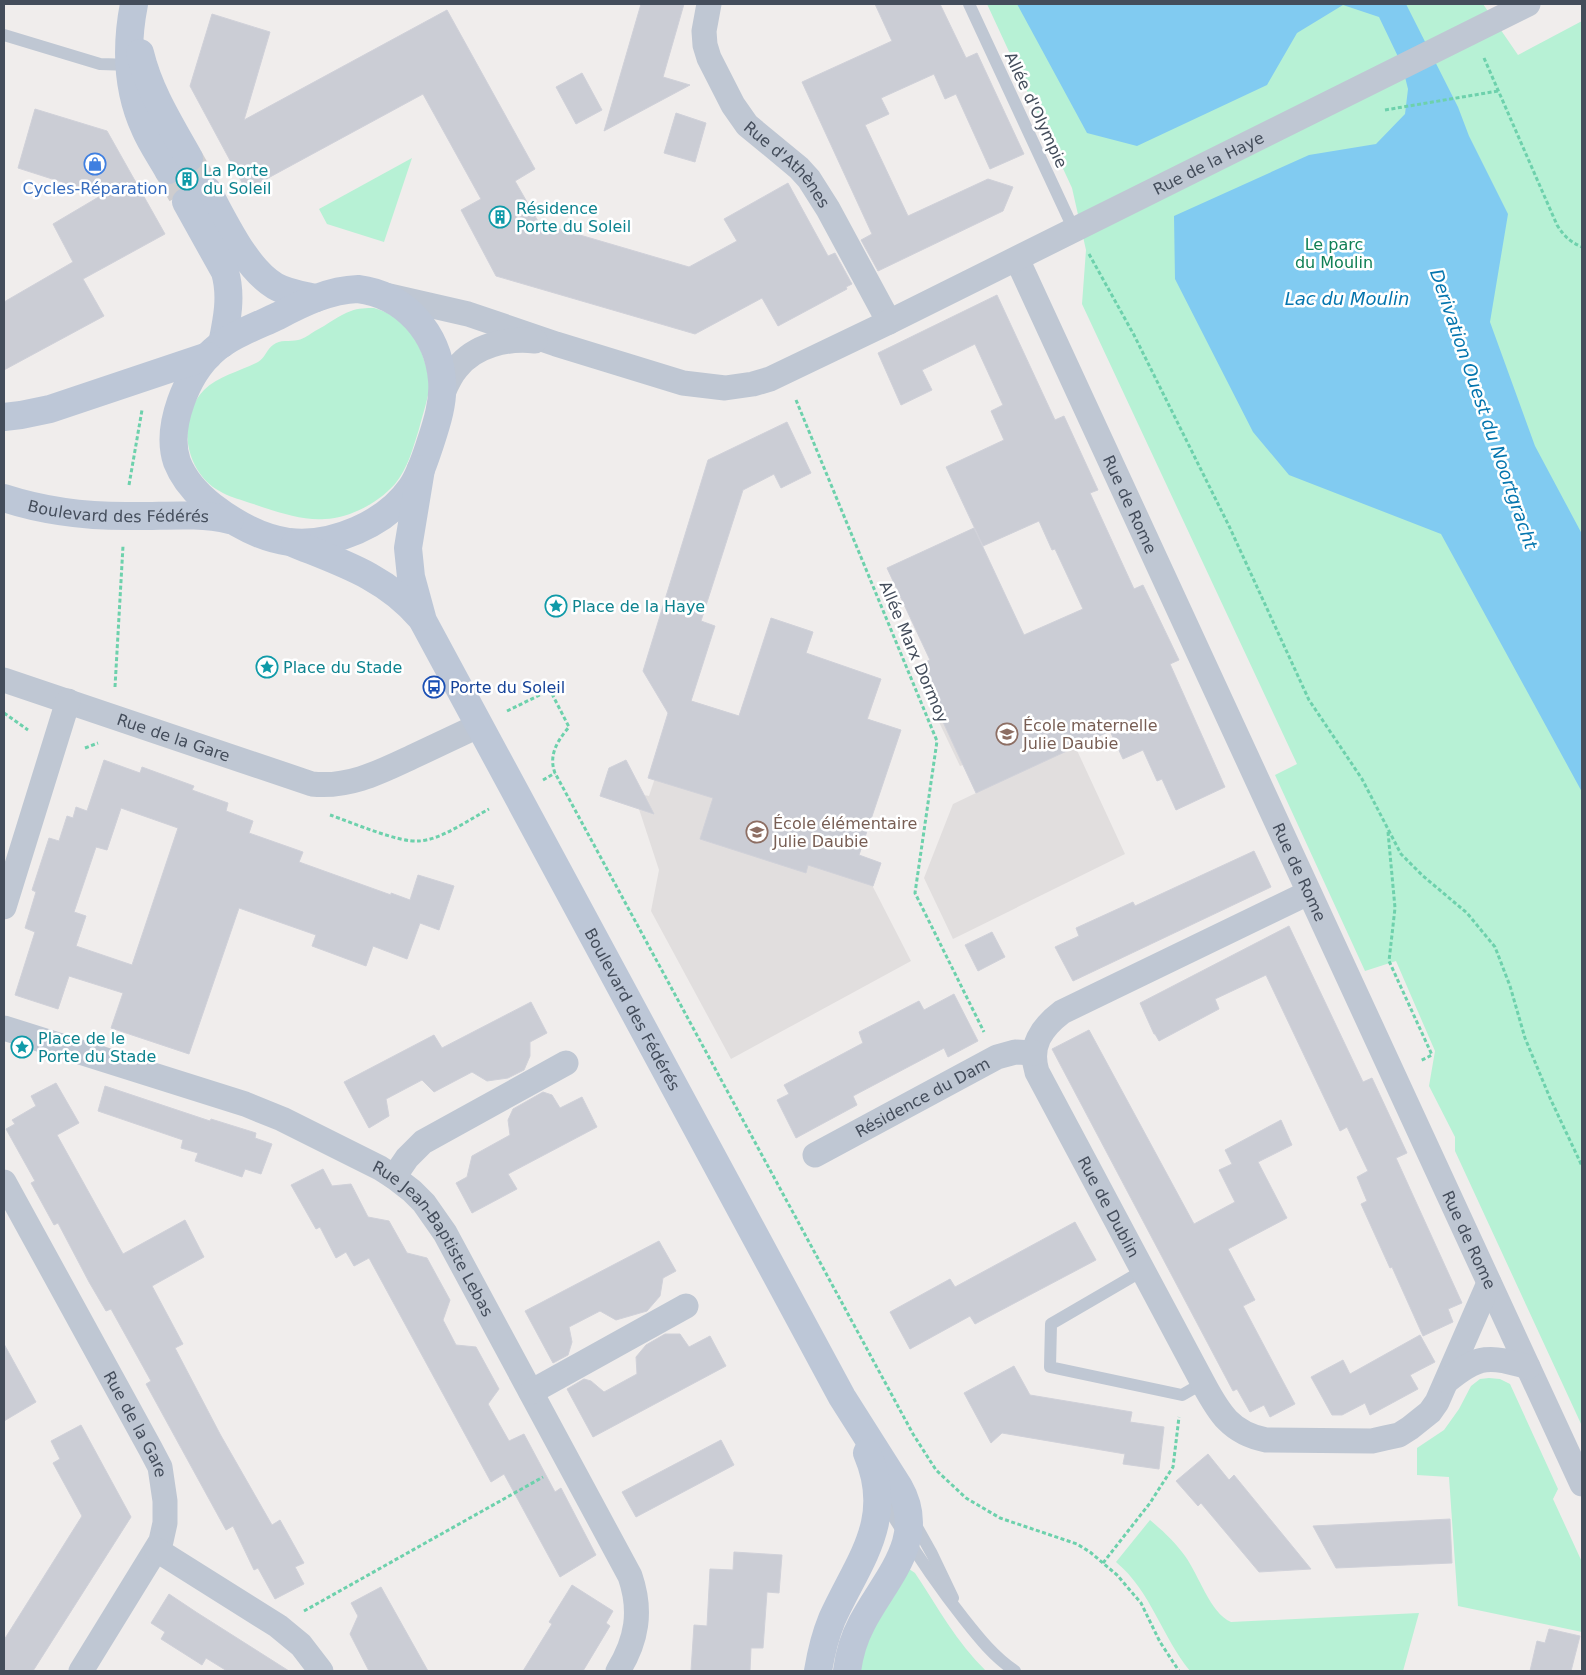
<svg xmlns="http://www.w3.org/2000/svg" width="1586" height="1675" font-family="'DejaVu Sans',sans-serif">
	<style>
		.education { fill: #e1dede }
		.green { fill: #b7f1d5 }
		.water { fill: #81cbf1 }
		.building { fill: #cbcdd5; stroke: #d0d1d9; fill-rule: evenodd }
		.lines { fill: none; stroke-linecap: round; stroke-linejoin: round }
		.secondary-tunnel { stroke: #cecdcf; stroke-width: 28; stroke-dasharray: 28 14; stroke-linecap: butt }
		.path { stroke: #6dd1ac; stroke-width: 3; stroke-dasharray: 4 2.5; stroke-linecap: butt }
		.lane { stroke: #bfc7d3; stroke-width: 12 }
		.street { stroke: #bfc7d3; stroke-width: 25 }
		.secondary { stroke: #bdc7d7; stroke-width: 28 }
		.labels { text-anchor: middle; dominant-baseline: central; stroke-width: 5; stroke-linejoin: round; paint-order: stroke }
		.street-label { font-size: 16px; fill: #444d5b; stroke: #fff }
		.culture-label { font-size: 16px; fill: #0d838f; stroke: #fff; text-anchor: start }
		.shop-label { font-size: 16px; fill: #366cbe; stroke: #fff }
		.park-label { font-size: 16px; fill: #118056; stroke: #fff }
		.transit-label { font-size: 16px; fill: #164399; stroke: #fff; text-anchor: start }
		.education-label { font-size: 16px; fill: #785e54; stroke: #fff; text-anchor: start }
		.water-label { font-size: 18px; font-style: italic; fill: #0475ae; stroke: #fff }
	</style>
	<rect width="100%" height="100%" fill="#f0edec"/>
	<g class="education">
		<path d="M974,528L1125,854L953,939L924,878L953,804L976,793L963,765L960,766L938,720L941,719L917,666L952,649L920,638L887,568Z"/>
		<path d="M771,619L813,632L804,658L834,663L881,679L868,719L901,730L859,855L881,863L873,887L911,961L731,1059L651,911L659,870L639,809L644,795L649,796L655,778L674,695L739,716Z"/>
	</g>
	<g class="green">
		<path d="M987,4H1483L1518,55L1582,21V1426L1455,1151V1137L1429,1086L1435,1051L1396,961L1365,971L1275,775L1297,764L1082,304L1086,250L1072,188Z"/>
		<path d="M412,158L384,242L327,224L319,209Z"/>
		<path d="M374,308C404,317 417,334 425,363C427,369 430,375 430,381C429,397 423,413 419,429C413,448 408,468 395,484C378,503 350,518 325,519C298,521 270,509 244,501C235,498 225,495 216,489C184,468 177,418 204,390C218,376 241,371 258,362C265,358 267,349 273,345C280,339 290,342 298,340C304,339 310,334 315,331C327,325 339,315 351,311C358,308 367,308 374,308Z"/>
		<path d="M1489,1378L1500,1379L1510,1384L1558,1489L1553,1499L1582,1562V1632L1458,1606L1449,1477L1417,1475V1448L1444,1430L1459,1409L1471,1386L1480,1379Z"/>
		<path d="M1150,1520C1163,1531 1175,1542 1185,1556C1199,1575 1210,1613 1231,1622L1419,1613L1403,1671H1190C1162,1637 1151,1591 1116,1562Z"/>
		<path d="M909,1569L915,1573C937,1606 957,1643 986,1671H856L865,1635Z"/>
	</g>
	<path class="water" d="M1017,4H1406L1458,107L1469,136L1508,214L1490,322L1535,446L1582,534V792L1441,534L1289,475L1253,432L1175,279L1174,216L1309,155L1376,144L1405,114L1408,89L1402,65L1379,17L1343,5L1297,33L1267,85L1137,146L1087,133Z"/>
	<g class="building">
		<path d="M641,4H684L663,77L690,85L604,131Z"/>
		<path d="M875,4H940L966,58L977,53L1024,154L990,169L956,94L945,99L934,74L881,98L889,114L865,125L908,216L988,179L1013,187L1003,211L878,271L861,240L872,234L802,82L892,41Z"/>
		<path d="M447,10L535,169L515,181L539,223L689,267L737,241L724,219L788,183L828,256L835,253L852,284L846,287L847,289L778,326L762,298L695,334L496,276L461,210L481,199L423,94L246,190L190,86L212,14L270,32L244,120Z"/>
		<path d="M582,73L602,110L576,124L556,87Z"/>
		<path d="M35,109L107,131L165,234L83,279L104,316L4,370V302L73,262L53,224L102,195L18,168Z"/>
		<path d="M676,113L706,123L695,162L664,153Z"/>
		<path d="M997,295L1055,420L1064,416L1098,490L1090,493L1134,589L1143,585L1179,660L1170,664L1225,787L1176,810L1162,779L1157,781L1143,750L1123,759L1110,731L976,793L917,666L930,660L887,568L974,528L1024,635L1083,609L1055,549L1052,550L1039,521L983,546L946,467L1004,440L991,411L1003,405L975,344L922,370L932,390L901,405L878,353Z"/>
		<path d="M787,422L811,473L781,488L774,474L743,490L701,621L715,626L691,701L739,716L771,618L813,632L806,653L881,679L867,719L901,730L859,855L881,863L873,886L808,865L806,873L700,839L713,798L648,778L668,713L643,671L708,460Z"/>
		<path d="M104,760L140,773L142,767L194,786L192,790L228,803L226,811L253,821L249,833L303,852L299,862L391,895V893L410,900L418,875L454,886L439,930L420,923L407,959L373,946L366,966L312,946L316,935L239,908L189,1054L111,1028L123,993L69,976L58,1009L15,995L35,932L25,928L36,892L32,890L49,838L59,841L67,816L73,818L76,807L87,811ZM121,808L178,828L132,965L76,946L86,916L74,912L96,847L107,850Z"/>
		<path d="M626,760L654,814L600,796L609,768Z"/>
		<path d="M1254,851L1271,887L1073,981L1055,947L1079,936L1076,928L1133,902L1135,906Z"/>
		<path d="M1289,926L1363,1082L1372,1078L1407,1153L1396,1158L1462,1303L1448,1309L1453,1322L1423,1336L1392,1267L1390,1268L1361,1204L1367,1201L1357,1177L1368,1171L1347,1127L1340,1131L1266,975L1215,999L1219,1009L1159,1041L1155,1034H1154L1140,1003Z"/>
		<path d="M992,932L1005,957L978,971L965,945Z"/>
		<path d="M954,994L978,1041L948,1057L944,1048L853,1096L857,1105L796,1138L777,1100L789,1094L784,1085L863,1043L859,1032L919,1001L924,1010Z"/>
		<path d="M531,1002L547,1033L530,1042V1056L524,1070L508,1078L487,1081L472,1072L434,1092L422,1080L386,1099L389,1116L369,1128L344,1082L434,1035L442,1048Z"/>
		<path d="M1089,1030L1194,1224L1235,1202L1219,1170L1232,1164L1225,1150L1281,1120L1292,1145L1258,1162L1287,1218L1228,1249L1255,1300L1243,1306L1295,1404L1270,1417L1264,1405L1250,1412L1237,1389L1233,1391L1052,1049Z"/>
		<path d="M56,1083L79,1123L57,1135L123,1254L185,1220L204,1257L152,1286L183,1344L175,1348L220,1434L272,1525L280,1520L304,1563L295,1567L304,1584L275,1599L258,1568L254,1570L233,1526L226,1530L146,1384L151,1381L111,1309L106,1311L89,1282L58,1223L54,1225L31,1183L35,1181L6,1129L15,1124L12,1120L36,1106L31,1096Z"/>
		<path d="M105,1086L210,1121L211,1119L256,1133L255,1138L272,1144L261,1174L245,1169L242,1177L195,1161L198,1153L181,1148L183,1140L98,1111Z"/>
		<path d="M543,1092L552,1095L560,1108L582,1097L597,1127L508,1174L517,1189L472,1213L456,1183L467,1177L472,1156L510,1135L508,1120L513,1109Z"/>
		<path d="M323,1169L332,1186L351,1184L368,1217L389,1221L407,1253L427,1258L450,1300L443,1320L456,1345L476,1347L499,1389L488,1404L509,1441L524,1434L555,1492L561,1488L596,1555L560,1577L504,1474L491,1482L369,1258L354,1266L346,1252L336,1258L320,1227L316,1229L291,1185Z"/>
		<path d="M1075,1222L1096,1260L975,1324L970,1316L910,1349L890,1312L950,1279L955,1287Z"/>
		<path d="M659,1241L676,1271L663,1278L660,1296L647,1311L616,1320L600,1311L569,1327L572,1342L568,1355L553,1363L525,1311Z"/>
		<path d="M665,1334H680L689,1347L710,1336L726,1366L593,1437L567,1389L584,1379L591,1381L604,1392L637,1374L636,1357L646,1345Z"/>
		<path d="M1420,1335L1435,1362L1410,1375L1418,1389L1370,1415L1365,1403L1342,1415H1332L1311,1377L1343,1360L1350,1374Z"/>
		<path d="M4,1344L36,1402L4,1421Z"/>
		<path d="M1014,1366L1030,1395L1132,1412L1130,1422L1164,1427L1159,1469L1123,1464L1125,1454L1002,1433L991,1443L964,1393Z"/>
		<path d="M81,1425L131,1517L33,1671H4V1640L82,1516L53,1463L60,1459L51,1441Z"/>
		<path d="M721,1440L734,1465L636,1517L622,1492Z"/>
		<path d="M1208,1454L1229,1480L1234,1475L1311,1569L1259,1572L1201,1503L1198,1506L1176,1481Z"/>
		<path d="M1450,1519L1452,1563L1336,1568L1313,1526Z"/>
		<path d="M734,1552L782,1555L779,1593L767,1592L763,1648H751L750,1671H691L694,1625L707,1626L710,1569L733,1570Z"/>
		<path d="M572,1585L613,1611L606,1623L610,1626L583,1671H523L552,1624L549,1622Z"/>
		<path d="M381,1587L428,1671H369L350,1634L358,1616L351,1603Z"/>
		<path d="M169,1594L196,1612L289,1671H227L206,1658L202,1665L161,1639L165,1632L151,1623Z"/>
		<path d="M1549,1629L1580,1636L1571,1671H1530L1537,1641L1545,1643Z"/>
	</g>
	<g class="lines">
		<g class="secondary-tunnel">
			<path d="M189,158L207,190"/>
			<path d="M168,170L186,202"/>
		</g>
		<g class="path">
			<path d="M1484,58L1557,225C1564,236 1570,242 1582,247"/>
			<path d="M1385,110L1498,91"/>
			<path d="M1089,254L1134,335L1229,526L1309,700L1362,779L1401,854L1423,876L1467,913L1495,947L1510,986L1525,1038L1550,1098L1582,1166"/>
			<path d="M796,400L937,741L915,893L984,1032"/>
			<path d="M129,485L142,410"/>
			<path d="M115,687L123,546"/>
			<path d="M507,711L550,690L569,727C558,740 548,755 555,773L913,1434L936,1470L966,1498L1000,1518L1077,1544L1090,1552L1117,1575L1141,1603L1160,1642L1179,1671"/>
			<path d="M4,713L28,730"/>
			<path d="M85,748L98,743"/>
			<path d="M543,780L555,773"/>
			<path d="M330,815C351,822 399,843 419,841C441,840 470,819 489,809"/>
			<path d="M1388,832L1395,908L1389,961L1432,1055L1420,1061"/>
			<path d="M1103,1563L1150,1503L1173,1467L1179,1417"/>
			<path d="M304,1611L543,1477"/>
		</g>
		<g class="lane">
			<path d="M969,4L1074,230"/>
			<path d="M4,35L100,64L132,65"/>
			<path d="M1142,1271L1051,1324L1050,1367L1182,1395L1203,1383"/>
			<path d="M882,1498C907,1540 933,1580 964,1619C979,1638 994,1657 1015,1671"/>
			<path d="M913,1520L932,1554L953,1598"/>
		</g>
		<g class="street">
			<path id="s1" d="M709,4L704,31L705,45L709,58L733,105L747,125L799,168L809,179L828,209L889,322"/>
			<path id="s2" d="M1017,259L1582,1484"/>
			<path id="s3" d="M385,295L468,314L556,344L683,383L725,388L753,384L770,379L889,322L1528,4"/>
			<path d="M442,395C446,386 450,376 457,368C475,345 507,338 535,341"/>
			<path id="s4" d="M4,680L312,784C349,788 380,772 412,757C435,746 457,736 480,725"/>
			<path id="s5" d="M1308,893L1062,1012C1041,1028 1029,1046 1037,1072L1203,1383C1219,1413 1231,1433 1266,1440L1372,1441L1385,1438L1399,1435L1410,1428L1430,1412L1437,1402L1489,1283"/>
			<path d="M4,907L68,701"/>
			<path id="s6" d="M4,1028L245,1104L282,1119L380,1168L394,1177L412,1191L424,1203L445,1233L630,1576C642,1611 637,1640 618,1671"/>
			<path id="s7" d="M815,1155L997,1057L1015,1052L1034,1053"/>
			<path d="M394,1177L407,1158L423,1142L566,1063"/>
			<path id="s8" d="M4,1182L150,1448L160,1467L165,1501V1523L161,1541L81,1671"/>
			<path d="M1447,1381C1479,1354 1490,1356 1528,1367"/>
			<path d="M531,1392L686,1306"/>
			<path d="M157,1550L278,1626L301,1645L321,1671"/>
		</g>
		<g class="secondary">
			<path d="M134,4C126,45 127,90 145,129C151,143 160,156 168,170"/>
			<path d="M140,53C149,91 170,124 189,158"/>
			<path d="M207,190C224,220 245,268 275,286C287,293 302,295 316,298"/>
			<path d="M186,202L225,272C232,296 227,320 222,344"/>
			<path d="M358,289C405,295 438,333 442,380C444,401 437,423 430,444C425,459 420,475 411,488C386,524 332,547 289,542C261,538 234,523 212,506C198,495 184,480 177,462C165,427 187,374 213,351C231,335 257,326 278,316C303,303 329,290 358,289Z"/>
			<path d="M4,417L21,415L50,409L208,356"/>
			<path id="s9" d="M421,469L408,548L411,577L423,621L842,1397L899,1487C929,1539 884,1580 862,1623C854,1638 849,1655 847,1671"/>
			<path id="s10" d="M4,498C44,511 84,516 126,516C161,517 195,512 230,520"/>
			<path d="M295,544C342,563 386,577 420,617"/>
			<path d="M818,1671C821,1653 825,1636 832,1619C858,1561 896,1521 867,1453"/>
		</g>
	</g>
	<defs>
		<g id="shop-ring" transform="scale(1.125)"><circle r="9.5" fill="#fff" stroke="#3f7fe0" stroke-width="1.5"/><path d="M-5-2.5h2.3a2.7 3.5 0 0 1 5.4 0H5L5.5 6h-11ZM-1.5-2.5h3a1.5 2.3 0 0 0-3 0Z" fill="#3f7fe0"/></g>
		<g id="building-ring" transform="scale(1.125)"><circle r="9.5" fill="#fff" stroke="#0f9aa8" stroke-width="1.5"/><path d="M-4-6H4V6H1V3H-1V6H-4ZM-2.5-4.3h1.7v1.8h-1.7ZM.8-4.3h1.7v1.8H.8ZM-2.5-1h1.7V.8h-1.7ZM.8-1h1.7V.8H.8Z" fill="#0f9aa8"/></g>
		<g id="sight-ring" transform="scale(1.125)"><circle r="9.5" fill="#fff" stroke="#0f9aa8" stroke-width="1.5"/><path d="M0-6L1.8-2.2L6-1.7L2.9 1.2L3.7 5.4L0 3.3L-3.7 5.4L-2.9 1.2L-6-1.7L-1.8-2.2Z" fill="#0f9aa8"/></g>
		<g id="bus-ring" transform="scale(1.125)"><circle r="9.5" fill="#fff" stroke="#1a4fb4" stroke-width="1.5"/><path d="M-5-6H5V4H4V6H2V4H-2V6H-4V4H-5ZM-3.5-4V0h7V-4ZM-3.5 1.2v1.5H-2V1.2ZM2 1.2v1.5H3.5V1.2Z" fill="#1a4fb4"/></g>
		<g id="school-ring" transform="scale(1.125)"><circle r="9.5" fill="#fff" stroke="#8d6e63" stroke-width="1.5"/><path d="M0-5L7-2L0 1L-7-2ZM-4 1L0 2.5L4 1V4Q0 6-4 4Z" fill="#8d6e63"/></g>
	</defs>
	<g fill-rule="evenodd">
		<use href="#shop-ring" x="95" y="164"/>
		<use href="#building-ring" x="187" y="179"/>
		<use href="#building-ring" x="500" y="217"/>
		<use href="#sight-ring" x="556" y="606"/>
		<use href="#sight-ring" x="267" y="667"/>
		<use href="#bus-ring" x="434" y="687"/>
		<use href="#school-ring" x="1007" y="734"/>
		<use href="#school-ring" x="757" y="832"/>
		<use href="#sight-ring" x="22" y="1047"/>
	</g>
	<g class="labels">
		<g class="street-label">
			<text transform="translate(1036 110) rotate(65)">Allée d'Olympie</text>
			<text stroke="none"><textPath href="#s3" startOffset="888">Rue de la Haye</textPath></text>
			<text stroke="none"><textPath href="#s1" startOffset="189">Rue d'Athènes</textPath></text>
			<text stroke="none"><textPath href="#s2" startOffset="270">Rue de Rome</textPath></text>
			<text stroke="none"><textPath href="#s10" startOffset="116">Boulevard des Fédérés</textPath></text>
			<text transform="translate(914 652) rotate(67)">Allée Marx Dormoy</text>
			<text stroke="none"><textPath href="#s4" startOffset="179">Rue de la Gare</textPath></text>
			<text stroke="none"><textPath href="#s2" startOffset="675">Rue de Rome</textPath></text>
			<text stroke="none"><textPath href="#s9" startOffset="596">Boulevard des Fédérés</textPath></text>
			<text stroke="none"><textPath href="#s7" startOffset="122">Résidence du Dam</textPath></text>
			<text stroke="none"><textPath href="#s5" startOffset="496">Rue de Dublin</textPath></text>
			<text stroke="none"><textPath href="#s2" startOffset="1080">Rue de Rome</textPath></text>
			<text stroke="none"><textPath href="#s6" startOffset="492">Rue Jean-Baptiste Lebas</textPath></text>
			<text stroke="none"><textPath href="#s8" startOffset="276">Rue de la Gare</textPath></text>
		</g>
		<g class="culture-label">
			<text x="203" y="170">La Porte<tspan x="203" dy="18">du Soleil</tspan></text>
			<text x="516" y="208">Résidence<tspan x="516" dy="18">Porte du Soleil</tspan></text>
			<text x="572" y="606">Place de la Haye</text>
			<text x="283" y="667">Place du Stade</text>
			<text x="38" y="1038">Place de le<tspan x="38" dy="18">Porte du Stade</tspan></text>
		</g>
		<g class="shop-label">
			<text x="95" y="188">Cycles-Réparation</text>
		</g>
		<g class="park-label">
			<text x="1334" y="244">Le parc<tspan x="1334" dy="18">du Moulin</tspan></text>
		</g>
		<g class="transit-label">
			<text x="450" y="687">Porte du Soleil</text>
		</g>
		<g class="education-label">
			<text x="1023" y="725">École maternelle<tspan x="1023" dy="18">Julie Daubie</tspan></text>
			<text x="773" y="823">École élémentaire<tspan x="773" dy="18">Julie Daubie</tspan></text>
		</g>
		<g class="water-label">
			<text x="1347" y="298">Lac du Moulin</text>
			<text transform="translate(1484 409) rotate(71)">Derivation Ouest du Noortgracht</text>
		</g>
	</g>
	<rect width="1586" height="1675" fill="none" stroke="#444d5b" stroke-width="10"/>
</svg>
